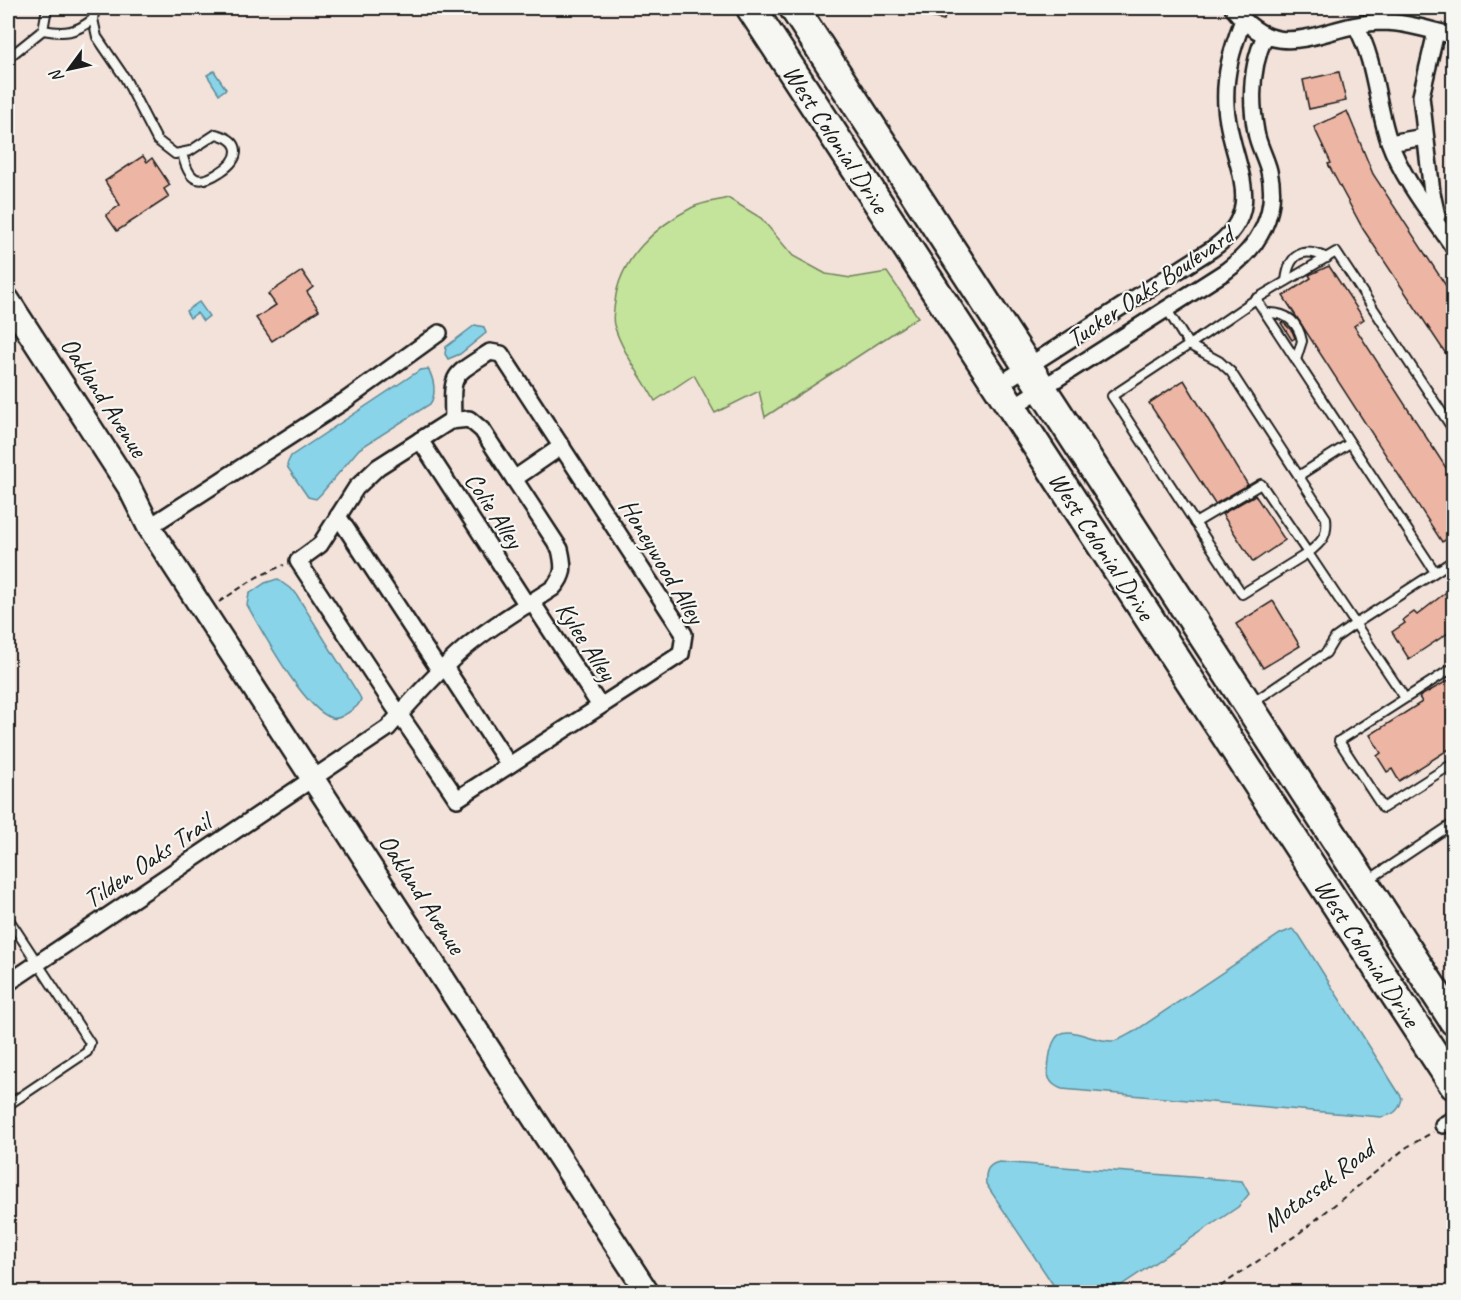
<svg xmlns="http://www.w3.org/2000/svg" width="1461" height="1300" font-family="Caveat,sans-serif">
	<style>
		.green { fill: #c4e39b; stroke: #70805c; stroke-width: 1.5 }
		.water { fill: #89d4e9; stroke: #5d8a97; stroke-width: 1.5 }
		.building { fill: #edb5a3; stroke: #1c1c1c; stroke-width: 1.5 }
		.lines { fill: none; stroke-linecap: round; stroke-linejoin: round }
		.lane-casing { stroke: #1c1c1c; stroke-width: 12 }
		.street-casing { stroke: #1c1c1c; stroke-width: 20 }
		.secondary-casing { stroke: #1c1c1c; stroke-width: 27 }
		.highway-casing { stroke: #1c1c1c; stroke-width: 33 }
		.path { stroke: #1c1c1c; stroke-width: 2; stroke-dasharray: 6 4.5; stroke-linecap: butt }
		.lane { stroke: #f6f6f2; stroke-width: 8 }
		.street { stroke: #f6f6f2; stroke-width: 15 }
		.secondary { stroke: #f6f6f2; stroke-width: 22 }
		.highway { stroke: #f6f6f2; stroke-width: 28 }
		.labels { text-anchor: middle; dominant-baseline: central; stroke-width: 4.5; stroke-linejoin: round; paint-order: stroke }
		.street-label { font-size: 26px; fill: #1c1c1c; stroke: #f6f6f2 }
	</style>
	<rect width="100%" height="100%" fill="#f3e2da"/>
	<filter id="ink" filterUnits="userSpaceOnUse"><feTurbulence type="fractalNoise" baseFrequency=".0167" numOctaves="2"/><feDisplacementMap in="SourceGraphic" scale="12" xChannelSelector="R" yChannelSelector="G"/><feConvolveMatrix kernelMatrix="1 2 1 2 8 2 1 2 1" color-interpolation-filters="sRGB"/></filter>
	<g filter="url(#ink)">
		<path class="green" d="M728,198L761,218L793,256L826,274L851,278L887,272L918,317L765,417L759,391L715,413L694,375L655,401C641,375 623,354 614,325C612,318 614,309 615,302C619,259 656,226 693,207C703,202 717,201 728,198Z"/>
		<g class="water">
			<path d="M214,71L226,89L219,94L207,75Z"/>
			<path d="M199,302L209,316L203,321L197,313L190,318L186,311Z"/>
			<path d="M475,325L484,327L486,333L460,354L448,359L445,354L446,347Z"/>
			<path d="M428,369C434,379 437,394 430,404L359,449L321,494L316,499L308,497L288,468L287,464L291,456L420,370Z"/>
			<path d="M277,579L295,592L359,695L361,699C359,706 355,708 349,712C344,715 338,720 332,718C304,710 262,631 247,605L249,594L265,583Z"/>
			<path d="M1292,929L1299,935L1402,1098C1400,1110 1394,1115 1381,1117L1062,1089C1054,1086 1048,1081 1048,1072C1051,1006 1080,1042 1114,1041C1120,1040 1129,1034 1135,1031L1280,934Z"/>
			<path d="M999,1162L1242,1181L1249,1194L1238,1207L1111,1292H1058L986,1184C985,1172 987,1165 999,1162Z"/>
		</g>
		<g class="building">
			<path d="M908,8H947L944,20L907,12Z"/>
			<path d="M1339,72L1346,101L1309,109L1303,80Z"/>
			<path d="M1347,111L1373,174L1454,298V366L1363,229L1328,164L1331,163L1314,127Z"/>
			<path d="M143,156L147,162L152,158L170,185L164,189L169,197L117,231L106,215L120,205L105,181Z"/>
			<path d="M1329,266L1364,319L1354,326L1450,474L1454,472V535L1442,542L1283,296L1311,278L1309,275Z"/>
			<path d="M302,271L313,287L307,292L319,310L272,341L256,318L276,305L268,294Z"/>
			<path d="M1283,322L1292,331L1295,338L1292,340L1281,323Z"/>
			<path d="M1184,380L1248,485L1215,504L1149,403Z"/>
			<path d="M1255,495L1285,540L1253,562L1222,514Z"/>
			<path d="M1454,586V629L1409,659L1392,632L1405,623L1403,620L1414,612L1417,615Z"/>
			<path d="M1273,601L1300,646L1263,668L1236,624Z"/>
			<path d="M1454,677V746L1399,781L1392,769L1387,772L1377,756L1381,753L1370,735L1422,702L1419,697Z"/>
		</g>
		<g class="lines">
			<g class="lane-casing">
				<g id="lane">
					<path d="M95,8L93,19L97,37L125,78L157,140L175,154L190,151L216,134C243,141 241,159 220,172C196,188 188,178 182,153"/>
					<path d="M43,30C64,34 76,33 93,19"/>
					<path d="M8,58L43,30L47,8"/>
					<path d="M1286,281C1289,254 1302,246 1327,258"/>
					<path d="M1256,299L1435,572"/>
					<path d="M1166,308L1189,345L1112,396L1242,594L1308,553L1405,698"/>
					<path d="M1266,313C1286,312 1298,321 1302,341L1296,360"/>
					<path d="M1300,475L1350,443"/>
					<path d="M1195,523L1261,484L1308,553C1322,542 1328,536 1326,518L1231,372L1219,361L1189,345L1256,299L1336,252L1454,431"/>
					<path d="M1454,667L1339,741L1383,808L1454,763"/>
					<path d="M1252,703L1326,653L1335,638L1355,624L1454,560"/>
					<path d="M1367,881L1454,823"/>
					<path d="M8,918L90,1043L87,1052L8,1105"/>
				</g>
			</g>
			<g class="street-casing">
				<g id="street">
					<path d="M1233,8C1281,69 1321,24 1381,22C1405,22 1430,30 1454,36"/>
					<path d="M1356,26C1376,62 1376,103 1389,141C1403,180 1431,214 1454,248"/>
					<path d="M1436,32L1421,96L1432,193L1437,216"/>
					<path d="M1390,143L1424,137"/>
					<path d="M997,386L1212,249C1272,208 1229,162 1226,106C1224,75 1232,49 1243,20"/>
					<path d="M1011,408L1226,271C1259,247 1279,213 1269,171C1266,158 1258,145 1256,132C1250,99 1251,66 1265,36"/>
					<path d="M420,440L527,605"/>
					<path d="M514,479L562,446"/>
					<path d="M338,516L440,671"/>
					<path d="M149,527L346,400L439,333"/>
					<path d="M532,602L600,706"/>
					<path d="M445,667L509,765"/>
					<path d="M8,983L388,728C412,700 437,672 465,648C492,625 524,607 553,588C565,575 564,566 560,549L482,430L469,419L450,421L378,467L356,488L320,545L298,561L393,705C414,736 436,767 457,799L681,654L684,634L501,354L490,352C450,378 452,372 453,421"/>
					<path d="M1443,1125L1454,1119"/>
				</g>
			</g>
			<g class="secondary-casing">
				<path id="secondary" d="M8,300L129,487L149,527L647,1292"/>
			</g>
			<g class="highway-casing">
				<g id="highway">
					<path id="s1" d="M751,8L1454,1085"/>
					<path d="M794,8L1454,1021"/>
				</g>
			</g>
			<g class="path">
				<path d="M219,602L257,577L284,565"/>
				<path d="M1212,1292L1298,1234L1407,1147L1433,1132"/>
			</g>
			<use href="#lane" class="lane"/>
			<use href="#street" class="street"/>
			<use href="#secondary" class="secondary"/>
			<use href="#highway" class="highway"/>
		</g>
	</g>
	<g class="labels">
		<g class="street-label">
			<text stroke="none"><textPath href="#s1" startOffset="156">West Colonial Drive</textPath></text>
			<text transform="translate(1150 287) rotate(-34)">Tucker Oaks Boulevard</text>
			<text transform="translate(104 397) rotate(57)">Oakland Avenue</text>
			<text transform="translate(494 510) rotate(57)">Colie Alley</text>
			<text stroke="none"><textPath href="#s1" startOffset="642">West Colonial Drive</textPath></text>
			<text transform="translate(662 561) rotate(59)">Honeywood Alley</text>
			<text transform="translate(586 641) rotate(57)">Kylee Alley</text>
			<text transform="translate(147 861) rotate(-34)">Tilden Oaks Trail</text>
			<text transform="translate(422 894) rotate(57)">Oakland Avenue</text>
			<text stroke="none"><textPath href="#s1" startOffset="1128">West Colonial Drive</textPath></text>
			<text transform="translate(1318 1186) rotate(-37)">Motassek Road</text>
		</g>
	</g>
	<rect width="1461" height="1300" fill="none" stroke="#f6f6f2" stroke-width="30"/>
	<rect x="15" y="15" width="1431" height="1270" fill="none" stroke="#1c1c1c" stroke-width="2" filter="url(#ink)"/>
	<g transform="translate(69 69) rotate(237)" stroke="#f6f6f2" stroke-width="4.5" paint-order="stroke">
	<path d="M0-4.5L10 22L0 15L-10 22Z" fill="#1c1c1c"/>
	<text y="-9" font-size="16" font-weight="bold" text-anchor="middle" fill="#1c1c1c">N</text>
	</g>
</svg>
